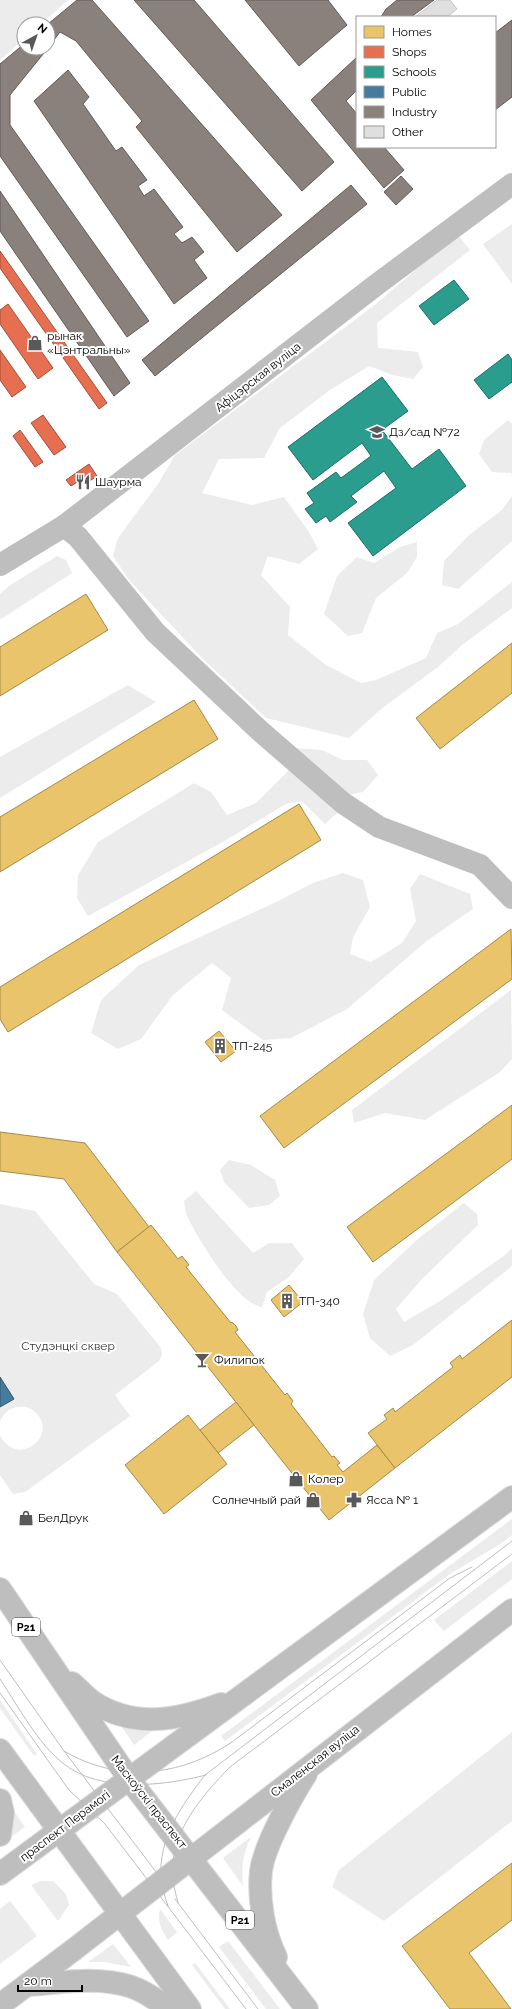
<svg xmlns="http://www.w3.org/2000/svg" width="512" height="2009" font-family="Raleway,sans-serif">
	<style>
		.green { fill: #ececec }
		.homes { fill: #e9c46a; stroke: #a3894a }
		.shops { fill: #e76f51; stroke: #a24e39 }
		.schools { fill: #2a9d8f; stroke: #1d6e64 }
		.public { fill: #457b9d; stroke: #30566e }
		.industry { fill: #8a817c; stroke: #615a57 }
		.building { fill: #dfdfdf; stroke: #c7c7c7 }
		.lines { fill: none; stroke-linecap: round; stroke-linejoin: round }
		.primary-casing { stroke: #dbdbdb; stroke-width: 24 }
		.minor { stroke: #bebebe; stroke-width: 22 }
		.tertiary { stroke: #bebebe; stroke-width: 22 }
		.primary { stroke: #bebebe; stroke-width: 22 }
		.tram { stroke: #bebebe; stroke-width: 1 }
		.labels { text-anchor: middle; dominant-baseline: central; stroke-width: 4; stroke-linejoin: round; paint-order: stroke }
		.shield { fill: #fff; stroke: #4c4c4c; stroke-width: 1 }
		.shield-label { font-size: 11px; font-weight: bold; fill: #000 }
		.poi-label { font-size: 12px; fill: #000; stroke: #fff; text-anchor: start }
		.street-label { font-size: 12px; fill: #000; stroke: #fff }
		.park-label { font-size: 12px; fill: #333; stroke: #fff }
	</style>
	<rect width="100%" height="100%" fill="#fff"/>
	<g class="green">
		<path d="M0,0H68L41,24H24V39L0,60Z"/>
		<path d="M512,224V284L483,244Z"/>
		<path d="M457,234L470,250L377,323L378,348L418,352L423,367L413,379L392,375L369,366L330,390L280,428L264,458L219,459L202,493L252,505L284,497L309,532L318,549L299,564L268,556L261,575L290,607L288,635L326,665L361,683L376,680L426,658L437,633L458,624L512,582V608L462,645L438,667L381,709L349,738L266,718L201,657L129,580L113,556L118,538L158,484L175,455L376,304Z"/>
		<path d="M508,420L512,424V477L511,473L492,472L479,454L484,440Z"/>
		<path d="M512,496V541L458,589L442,585L444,561L469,535L502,510Z"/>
		<path d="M417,542V557L407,573L376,598L362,633L348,636L324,614L337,576L357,557L374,563L400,547Z"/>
		<path d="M57,556L66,560L72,573L1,619L0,618V594L9,586Z"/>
		<path d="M128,685L156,702L0,798V757Z"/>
		<path d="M293,748L322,750L343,760H367L378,775L363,792L347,795Z"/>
		<path d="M291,768L338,812L325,824L302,801L286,804L221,843L88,916L77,898L78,875L98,842L194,783L211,792L227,815L256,803Z"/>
		<path d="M343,873L363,880L370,907L353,937L350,954L371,962L402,943L416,921L410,889L420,874L470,894L473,909L428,940L347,1009L291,1038L263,1040L222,1010L231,978L212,963L173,995L141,1039L118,1049L91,1033L101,1000L139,965L276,902L313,883Z"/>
		<path d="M511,990L512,1059L500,1072L425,1120L385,1113L354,1123L352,1110Z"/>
		<path d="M229,1160L251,1165L275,1180L280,1196L269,1205L249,1208L224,1182L220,1170Z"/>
		<path d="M196,1191L253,1253L269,1243H292L304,1259L289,1277L267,1292L262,1307C237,1304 198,1239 187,1216C185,1212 185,1206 184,1201Z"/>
		<path d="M464,1203L477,1214L478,1225L422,1279L396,1309L404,1322L440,1301L505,1255L512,1248V1266L413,1345L390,1356L370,1338L363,1314L374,1280L418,1239Z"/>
		<path d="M0,1204L35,1211L94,1284L117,1294L161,1348L162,1355L159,1361L115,1395L130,1416L25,1492L13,1494L0,1475V1435C18,1470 60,1434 35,1412C30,1407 24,1406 18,1407C9,1408 3,1414 0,1422Z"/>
		<path d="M512,1519V1535L505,1541L450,1574L225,1741L221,1736Z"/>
		<path d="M512,1561V1579L444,1631L434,1620Z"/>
		<path d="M0,1700L37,1754L34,1756L0,1708Z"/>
		<path d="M118,1721L161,1724L134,1745Z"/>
		<path d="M512,1732V1821L384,1921L332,1887L339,1870Z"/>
		<path d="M9,1804L25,1827L0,1845Z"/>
		<path d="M251,1837C243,1853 241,1867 243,1886L223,1858Z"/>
		<path d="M41,1881H53L66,1894L69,1905L58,1921L31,1885Z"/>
		<path d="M10,1901L37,1936L0,1964V1909Z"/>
		<path d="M160,1909L177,1932L168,1940C161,1929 157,1922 160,1909Z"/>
		<path d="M228,1941L280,2009H266L219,1947Z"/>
		<path d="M113,1944L131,1967L104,1962H88Z"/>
		<path d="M195,1963L230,2009H225L192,1965Z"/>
	</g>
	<g class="homes">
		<path d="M86,594L108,630L0,696V647Z"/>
		<path d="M512,643V693L440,749L416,718Z"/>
		<path d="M194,700L218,739L0,872V817Z"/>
		<path d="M299,804L321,840L8,1032L0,1019V987Z"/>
		<path d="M511,929L512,979L284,1148L260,1116Z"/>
		<path d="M219,1031L236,1051L221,1062L205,1042Z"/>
		<path d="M512,1105V1159L373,1262L347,1227Z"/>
		<path d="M0,1132L85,1143L149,1227L117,1252L64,1179L0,1171Z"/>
		<path d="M151,1225L178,1259L182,1256L189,1265L186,1267L231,1323L232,1322L236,1326L238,1330L235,1332L285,1395L287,1393L293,1401L291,1404L332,1457L334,1456L340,1463L337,1465L343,1472L377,1445L395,1468L329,1520L117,1252Z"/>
		<path d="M289,1285L303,1302L284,1317L271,1300Z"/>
		<path d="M512,1320V1377L395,1468L368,1433L387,1419L384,1415L393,1408L395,1412L453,1367L450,1363L460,1355L462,1359Z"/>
		<path d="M236,1402L254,1425L218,1453L200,1430Z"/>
		<path d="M188,1415L227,1464L164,1514L125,1465Z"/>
		<path d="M512,1863V1920L469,1953L511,2009H450L402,1946Z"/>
	</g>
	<g class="shops">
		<path d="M0,251L107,403L99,409L0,268Z"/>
		<path d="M8,304L53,368L38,379L0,324V310Z"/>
		<path d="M0,350L26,387L12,397L0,380Z"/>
		<path d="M43,415L66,447L54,455L31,423Z"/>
		<path d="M20,430L43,462L35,467L13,436Z"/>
		<path d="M89,464L97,476L85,484L82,479L71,486L66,480Z"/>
	</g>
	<g class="schools">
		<path d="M454,280L469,299L434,325L419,306Z"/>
		<path d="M508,354L512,360V382L489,399L474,380Z"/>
		<path d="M382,377L408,411L382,430L412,469L439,449L466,486L373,556L348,523L396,488L384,471L351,496L357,502L330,522L326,516L316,523L305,509L314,503L307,493L336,472L341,478L371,456L362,443L313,480L288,447Z"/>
	</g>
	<path class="public" d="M0,1377L14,1399L0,1407Z"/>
	<g class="industry">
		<path d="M77,0H92L282,215L237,252L136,127L142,121L76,41L60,32L48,48V24Z"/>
		<path d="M134,0H194L334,162L302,191Z"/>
		<path d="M245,0H328L347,25L299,66Z"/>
		<path d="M397,0H434L411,17H381L386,9Z"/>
		<path d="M512,20V97L495,110V33Z"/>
		<path d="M24,44V48H48L10,95V125L149,321L127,337L0,156V64Z"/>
		<path d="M357,57V90L346,101L357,114V147H384L404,170L384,188L311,100Z"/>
		<path d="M68,70L89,97L83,104L116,151L122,147L147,180L138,186L144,196L154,189L183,227L174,234L182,243L192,237L204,252L194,260L207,278L174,304L34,101Z"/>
		<path d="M401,176L413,189L396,205L384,192Z"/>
		<path d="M351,185L367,204L155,376L142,360Z"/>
		<path d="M0,191L130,383L114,396L0,231Z"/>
	</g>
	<path class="building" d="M437,0H450L457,9L447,17H415Z"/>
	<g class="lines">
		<g class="primary-casing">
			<g id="primary">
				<path d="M0,1589L129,1779L307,2009"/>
				<path d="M72,1683C79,1689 86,1697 93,1702C135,1729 178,1720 221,1704"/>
				<path d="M0,1750L190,2009"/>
				<path d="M0,1800L3,1813L0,1835"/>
				<path d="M0,1874L512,1497"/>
				<path d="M276,1957C264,1933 258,1899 261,1871C264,1846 292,1796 306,1774"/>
				<path d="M27,1985C60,1983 96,1976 129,1986C143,1990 157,2000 169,2009"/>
				<path d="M0,2005L72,1951L512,1610"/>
			</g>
		</g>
		<path class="minor" d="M64,526L78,537L155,632L259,730L343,803L379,827L480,865L512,898"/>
		<path class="tertiary" d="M0,565L64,526L376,285L512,184"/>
		<use href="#primary" class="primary"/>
		<g class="tram">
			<path d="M0,1660L64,1751L163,1881"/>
			<path d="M0,1679C18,1706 38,1744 64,1764C100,1793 164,1786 206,1775"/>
			<path d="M0,1693L69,1790L105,1824L246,2009"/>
			<path d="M64,1751C118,1783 180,1777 232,1742L450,1578L472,1567"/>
			<path d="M175,1899L258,2009"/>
			<path d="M178,1903C176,1894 173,1884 172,1876C171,1831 201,1797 230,1767L512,1554"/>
			<path d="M168,1906C165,1897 162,1888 161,1879C158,1838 182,1805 205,1775L512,1541"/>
		</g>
	</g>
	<defs>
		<g id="shop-bare" transform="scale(1.2)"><path d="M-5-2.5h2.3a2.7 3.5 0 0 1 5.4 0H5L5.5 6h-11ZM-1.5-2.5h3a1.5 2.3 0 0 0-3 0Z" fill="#595959" stroke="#fff" stroke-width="2.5" paint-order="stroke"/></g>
		<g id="school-bare" transform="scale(1.2)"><path d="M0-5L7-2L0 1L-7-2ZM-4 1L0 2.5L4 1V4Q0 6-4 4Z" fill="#595959" stroke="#fff" stroke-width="2.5" paint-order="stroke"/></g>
		<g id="restaurant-bare" transform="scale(1.2)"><path d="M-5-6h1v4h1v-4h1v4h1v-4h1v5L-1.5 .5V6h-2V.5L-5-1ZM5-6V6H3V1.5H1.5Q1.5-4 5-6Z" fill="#595959" stroke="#fff" stroke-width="2.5" paint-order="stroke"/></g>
		<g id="building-bare" transform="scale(1.2)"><path d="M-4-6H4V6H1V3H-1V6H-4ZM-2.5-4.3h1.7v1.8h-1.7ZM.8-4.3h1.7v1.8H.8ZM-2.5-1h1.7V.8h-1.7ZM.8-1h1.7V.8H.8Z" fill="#595959" stroke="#fff" stroke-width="2.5" paint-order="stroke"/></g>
		<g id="bar-bare" transform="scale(1.2)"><path d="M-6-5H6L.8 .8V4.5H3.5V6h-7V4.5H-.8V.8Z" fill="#595959" stroke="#fff" stroke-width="2.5" paint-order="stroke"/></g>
		<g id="pharmacy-bare" transform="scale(1.2)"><path d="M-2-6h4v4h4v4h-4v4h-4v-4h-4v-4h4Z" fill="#595959" stroke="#fff" stroke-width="2.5" paint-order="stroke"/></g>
	</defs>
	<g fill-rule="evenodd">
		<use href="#shop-bare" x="35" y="343"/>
		<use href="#school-bare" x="377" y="432"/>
		<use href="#restaurant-bare" x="83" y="482"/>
		<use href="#building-bare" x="220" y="1046"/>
		<use href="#building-bare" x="287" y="1301"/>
		<use href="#bar-bare" x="202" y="1360"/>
		<use href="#shop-bare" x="296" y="1479"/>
		<use href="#shop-bare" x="313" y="1500"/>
		<use href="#pharmacy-bare" x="354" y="1500"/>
		<use href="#shop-bare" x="26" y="1518"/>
	</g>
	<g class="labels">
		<g class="shield">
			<rect x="12" y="1618" width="28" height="18" rx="3"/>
			<rect x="226" y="1911" width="28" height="18" rx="3"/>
		</g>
		<g class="shield-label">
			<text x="26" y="1627">Р21</text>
			<text x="240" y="1920">Р21</text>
		</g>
		<g class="poi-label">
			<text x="47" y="336">рынак<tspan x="47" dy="14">«Цэнтральны»</tspan></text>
			<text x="389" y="432">Дз/сад №72</text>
			<text x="95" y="482">Шаурма</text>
			<text x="232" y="1046">ТП-245</text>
			<text x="299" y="1301">ТП-340</text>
			<text x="214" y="1360">Филипок</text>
			<text x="308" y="1479">Колер</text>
			<text x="301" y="1500" text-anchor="end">Солнечный рай</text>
			<text x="366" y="1500">Ясса № 1</text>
			<text x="38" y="1518">БелДрук</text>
		</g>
		<g class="street-label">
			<text transform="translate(258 377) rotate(-38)">Афіцэрская вуліца</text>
			<text transform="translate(315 1761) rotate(-38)">Смаленская вуліца</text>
			<text transform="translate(149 1802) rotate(52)">Маскоўскі праспект</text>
			<text transform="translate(65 1826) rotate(-37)">праспект Перамогі</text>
		</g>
		<g class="park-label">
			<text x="68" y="1346">Студэнцкі сквер</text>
		</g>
	</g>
	<rect x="356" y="16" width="140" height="132" fill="#ffffff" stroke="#999999"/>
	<rect x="364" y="26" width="20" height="12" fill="#e9c46a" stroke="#999999"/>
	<text x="392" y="36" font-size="12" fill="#000000">Homes</text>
	<rect x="364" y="46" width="20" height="12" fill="#e76f51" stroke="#999999"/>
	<text x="392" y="56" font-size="12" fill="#000000">Shops</text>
	<rect x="364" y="66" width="20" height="12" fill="#2a9d8f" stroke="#999999"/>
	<text x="392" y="76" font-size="12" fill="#000000">Schools</text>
	<rect x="364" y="86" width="20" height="12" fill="#457b9d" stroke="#999999"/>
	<text x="392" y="96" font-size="12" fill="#000000">Public</text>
	<rect x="364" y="106" width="20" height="12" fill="#8a817c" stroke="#999999"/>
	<text x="392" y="116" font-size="12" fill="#000000">Industry</text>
	<rect x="364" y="126" width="20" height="12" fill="#dfdfdf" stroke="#999999"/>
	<text x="392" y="136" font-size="12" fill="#000000">Other</text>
	<g transform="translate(36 36) rotate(40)"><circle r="19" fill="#ffffff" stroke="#999999"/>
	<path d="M0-3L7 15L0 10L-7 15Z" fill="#595959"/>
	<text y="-6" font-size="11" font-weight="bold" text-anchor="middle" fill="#000000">N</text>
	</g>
	<path d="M18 1985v6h64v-6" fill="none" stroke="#000000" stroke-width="2"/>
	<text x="24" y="1985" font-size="12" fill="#000000" stroke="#ffffff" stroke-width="3" paint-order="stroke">20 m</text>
</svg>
